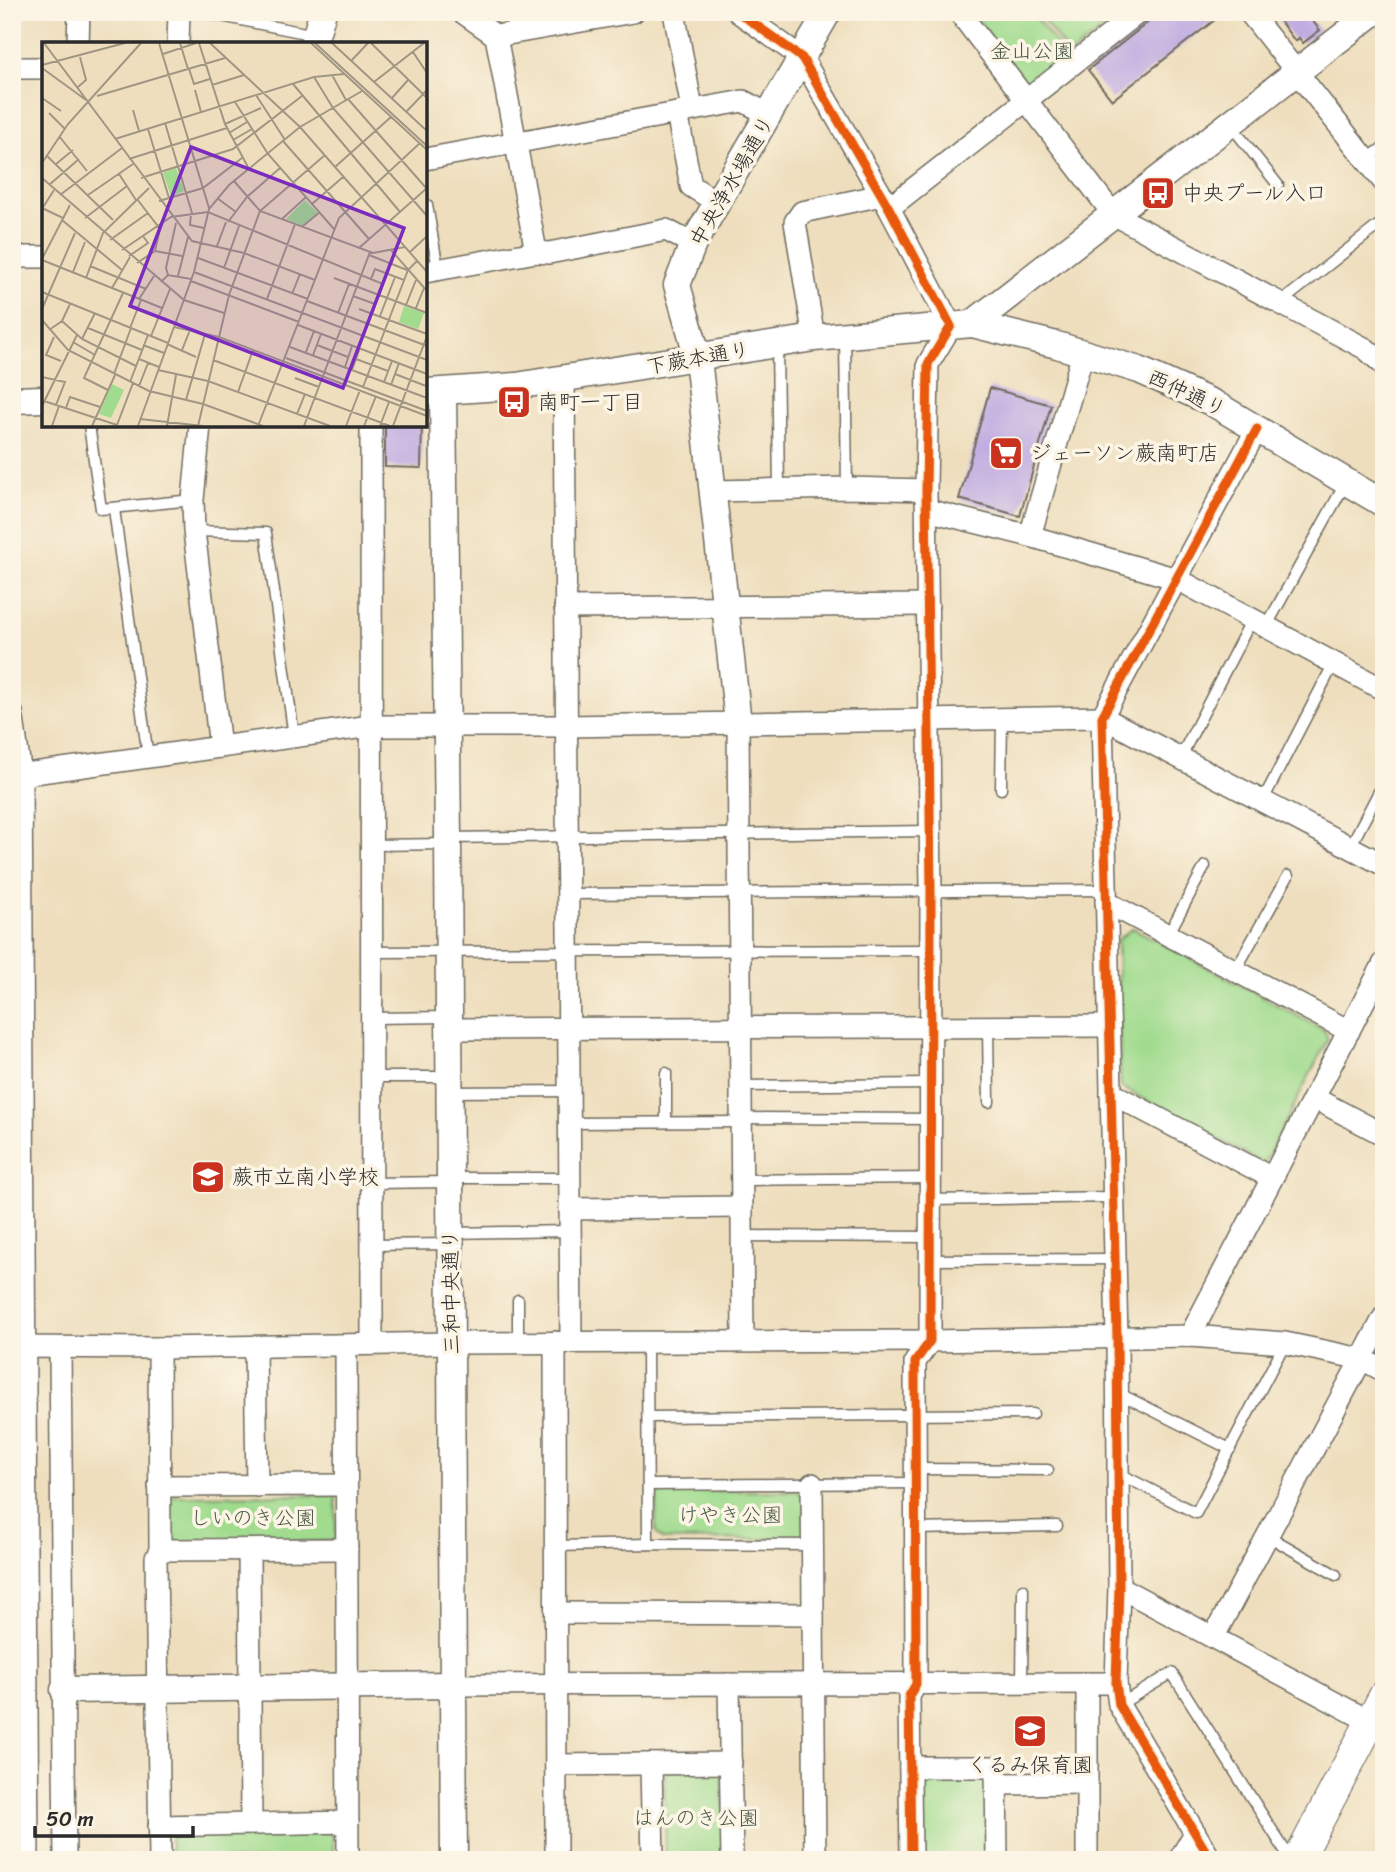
<svg xmlns="http://www.w3.org/2000/svg" width="1396" height="1872" font-family="Sriracha,'Klee One',sans-serif">
	<style>
		.green { fill: #a0db8e; stroke: #66835c; stroke-width: 2 }
		.building { fill: #c0ace1 }
		.lines { fill: none; stroke-linecap: round; stroke-linejoin: round }
		.service-casing { stroke: #6f6a5e; stroke-width: 13 }
		.minor-casing { stroke: #6f6a5e; stroke-width: 24 }
		.tertiary-casing { stroke: #6f6a5e; stroke-width: 29 }
		.secondary-casing { stroke: #6f6a5e; stroke-width: 32 }
		.service { stroke: #fff; stroke-width: 10 }
		.minor { stroke: #fff; stroke-width: 21 }
		.tertiary { stroke: #fff; stroke-width: 26 }
		.secondary { stroke: #fff; stroke-width: 30 }
		.cycleway-casing { stroke: #fcf5e5; stroke-width: 13 }
		.cycleway { stroke: #e8590c; stroke-width: 9 }
		.labels { text-anchor: middle; dominant-baseline: central; stroke-width: 7; stroke-linejoin: round; paint-order: stroke }
		.park-label { font-size: 21px; fill: #485744; stroke: #fcf5e5 }
		.street-label { font-size: 21px; fill: #2b2b2b; stroke: #fcf5e5 }
		.poi-label { font-size: 21px; fill: #2b2b2b; stroke: #fcf5e5; text-anchor: start }
		.inset-road { fill: none; stroke: #a09683; stroke-width: 2 }
		.view { fill: #7b2cbf; fill-opacity: 0.15; stroke: #7b2cbf; stroke-width: 3.5 }
		.inset-edge { fill: none; stroke: #2b2b2b; stroke-width: 3.5 }
	</style>
	<rect width="100%" height="100%" fill="#fcf5e5"/>
	<filter id="ink" filterUnits="userSpaceOnUse"><feTurbulence type="fractalNoise" baseFrequency=".0143" numOctaves="2"/><feDisplacementMap in="SourceGraphic" scale="14" xChannelSelector="R" yChannelSelector="G"/><feConvolveMatrix kernelMatrix="1 2 1 2 8 2 1 2 1" color-interpolation-filters="sRGB"/></filter>
	<filter id="wash" filterUnits="userSpaceOnUse"><feTurbulence type="fractalNoise" baseFrequency=".00686" numOctaves="4" result="noise"/><feDisplacementMap in="SourceGraphic" scale="28" xChannelSelector="R" yChannelSelector="G"/><feGaussianBlur stdDeviation="1.57" result="paint"/><feColorMatrix in="noise" values="0 0 0 0 0 0 0 0 0 0 0 0 0 0 0 0 0 1.4 0 .05"/><feComposite in="paint" operator="in"/></filter>
	<g filter="url(#wash)">
		<rect width="100%" height="100%" fill="#eedebd"/>
		<g class="green">
			<path d="M972,12H1031L1067,57L1035,83L1025,82Z"/>
			<path d="M1037,12H1124L1070,55Z"/>
			<path d="M1133,928L1324,1030L1328,1039L1264,1164L1121,1087L1117,940Z"/>
			<path d="M662,1491H797L804,1496L805,1535L798,1539L663,1540L656,1533V1496Z"/>
			<path d="M336,1495V1541L175,1544V1539H170L169,1496Z"/>
			<path d="M910,1767H996L997,1860H911Z"/>
			<path d="M722,1770L727,1860H666L664,1777L670,1771Z"/>
			<path d="M326,1831L333,1836V1860H171V1838L176,1832Z"/>
		</g>
		<g id="blocks">
			<g class="building">
				<path d="M1161,12H1225L1112,100L1088,70Z"/>
				<path d="M1273,12H1305L1320,30L1303,43L1299,38L1295,41Z"/>
				<path d="M990,388L1051,405L1020,516L959,499Z"/>
				<path d="M385,425H422L421,468L385,467Z"/>
			</g>
		</g>
	</g>
	<g filter="url(#ink)">
		<use href="#blocks" fill-opacity="0" stroke="#6f6a5e" stroke-width="2"/>
		<g class="lines">
			<g class="service-casing">
				<g id="service">
					<path d="M201,12L315,35"/>
					<path d="M1230,124L1278,185"/>
					<path d="M1366,160L1384,147"/>
					<path d="M427,205L438,269"/>
					<path d="M1280,303L1384,221"/>
					<path d="M845,337L847,488"/>
					<path d="M777,344L779,489"/>
					<path d="M89,425L101,509L193,500"/>
					<path d="M114,509L148,757"/>
					<path d="M194,531L266,533L294,737"/>
					<path d="M1266,627L1346,482"/>
					<path d="M1180,758L1252,619"/>
					<path d="M1001,789L1002,719"/>
					<path d="M1262,802L1334,663"/>
					<path d="M448,838L929,831"/>
					<path d="M372,845L448,844"/>
					<path d="M1350,847L1384,782"/>
					<path d="M568,894L1106,890"/>
					<path d="M1168,935L1205,866"/>
					<path d="M371,952L931,950"/>
					<path d="M1235,971L1288,876"/>
					<path d="M372,1018L449,1017"/>
					<path d="M988,1026L989,1102"/>
					<path d="M372,1077H449"/>
					<path d="M741,1086L930,1084"/>
					<path d="M450,1092L569,1091"/>
					<path d="M741,1118L930,1119"/>
					<path d="M666,1122V1073"/>
					<path d="M570,1123L741,1122"/>
					<path d="M450,1178H570"/>
					<path d="M742,1180L930,1178"/>
					<path d="M373,1183L450,1182"/>
					<path d="M930,1200L1113,1197"/>
					<path d="M451,1233L570,1231"/>
					<path d="M742,1236L930,1237"/>
					<path d="M372,1245L450,1244"/>
					<path d="M930,1260L1115,1259"/>
					<path d="M518,1300V1342"/>
					<path d="M647,1342L648,1544"/>
					<path d="M1118,1393L1230,1449"/>
					<path d="M648,1417L1033,1414"/>
					<path d="M916,1469L1048,1470"/>
					<path d="M1118,1473L1196,1513L1285,1343"/>
					<path d="M648,1485L915,1483"/>
					<path d="M915,1529L1057,1526"/>
					<path d="M1268,1536L1336,1575"/>
					<path d="M556,1546L648,1544L812,1545"/>
					<path d="M1022,1683L1023,1589"/>
					<path d="M1119,1705L1172,1673L1291,1860"/>
				</g>
			</g>
			<g class="minor-casing">
				<g id="minor">
					<path d="M462,12L496,36L633,12"/>
					<path d="M674,12L692,109"/>
					<path d="M738,12L802,58L889,208L951,326L928,364L926,490L931,892L930,1341L915,1362L916,1684L909,1696L911,1860"/>
					<path d="M959,12L1113,214L1366,349L1384,365"/>
					<path d="M1249,12L1384,182"/>
					<path d="M496,36L536,252"/>
					<path d="M78,44L79,12"/>
					<path d="M178,44L179,12"/>
					<path d="M12,68H44"/>
					<path d="M677,113L691,186L718,203"/>
					<path d="M425,159L743,101L770,115"/>
					<path d="M889,208L1139,12"/>
					<path d="M12,257H44"/>
					<path d="M425,272L536,252L549,253L666,230L693,244"/>
					<path d="M814,338L795,222L802,212L882,195"/>
					<path d="M564,379L571,1342"/>
					<path d="M200,425L193,500L194,531L220,747"/>
					<path d="M371,425L372,1344"/>
					<path d="M714,491L847,488L926,490"/>
					<path d="M927,510L1030,536L1177,579L1384,690"/>
					<path d="M1030,536L1083,353"/>
					<path d="M565,608L928,605"/>
					<path d="M12,712L21,775L28,1860"/>
					<path d="M738,723L743,1341"/>
					<path d="M12,776L371,726H567L1102,717L1384,865"/>
					<path d="M1106,902L1349,1031"/>
					<path d="M449,1029L1109,1026"/>
					<path d="M1111,1093L1272,1178"/>
					<path d="M1314,1098L1384,1135"/>
					<path d="M570,1209L742,1207"/>
					<path d="M1190,1336L1384,963"/>
					<path d="M555,1342L556,1860"/>
					<path d="M346,1346L348,1860"/>
					<path d="M12,1347L159,1348L451,1343L930,1341L1190,1336L1285,1343L1362,1359L1384,1371"/>
					<path d="M255,1347L257,1486"/>
					<path d="M159,1348L160,1550L156,1558L160,1860"/>
					<path d="M60,1349L65,1860"/>
					<path d="M812,1484L815,1860"/>
					<path d="M159,1486L346,1485"/>
					<path d="M160,1550L347,1549"/>
					<path d="M249,1550L251,1824"/>
					<path d="M1119,1587L1382,1728"/>
					<path d="M556,1613L812,1614"/>
					<path d="M1214,1636L1384,1317"/>
					<path d="M1087,1683V1860"/>
					<path d="M729,1684L732,1860"/>
					<path d="M453,1685L1116,1683"/>
					<path d="M651,1764L653,1860"/>
					<path d="M556,1765L731,1763"/>
					<path d="M910,1767H996L997,1860"/>
					<path d="M997,1784L1087,1783"/>
					<path d="M159,1826L348,1822"/>
					<path d="M1179,1860L1195,1833"/>
					<path d="M1211,1860L1119,1705L1116,1683L1119,1587L1117,1338L1102,717L1257,429"/>
				</g>
			</g>
			<g class="tertiary-casing">
				<g id="tertiary">
					<path d="M313,44L323,12"/>
					<path d="M972,324L1374,12"/>
					<path d="M427,392L516,386L814,338L972,324L1057,345L1139,370L1213,403L1384,504"/>
					<path d="M443,392L448,838L454,1860"/>
					<path d="M12,400L44,399"/>
					<path d="M738,723L698,358L677,285L693,244L828,12"/>
					<path d="M64,1690L453,1685"/>
				</g>
			</g>
			<g class="secondary-casing">
				<path id="secondary" d="M1298,1860L1384,1696"/>
			</g>
			<use href="#service" class="service"/>
			<use href="#minor" class="minor"/>
			<use href="#tertiary" class="tertiary"/>
			<use href="#secondary" class="secondary"/>
			<g class="cycleway-casing">
				<g id="cycleway">
					<path d="M738,12L802,58L889,208L951,326L928,364L926,490L931,892L930,1341L915,1362L916,1684L909,1696L911,1860"/>
					<path d="M1211,1860L1119,1705L1116,1683L1119,1587L1117,1338L1102,717L1257,429"/>
				</g>
			</g>
			<use href="#cycleway" class="cycleway"/>
		</g>
	</g>
	<defs>
		<g id="bus-square" transform="scale(1.75)"><rect x="-9" y="-9" width="18" height="18" rx="4" fill="#c8321e" stroke="#fcf5e5"/><path d="M-5-6H5V4H4V6H2V4H-2V6H-4V4H-5ZM-3.5-4V0h7V-4ZM-3.5 1.2v1.5H-2V1.2ZM2 1.2v1.5H3.5V1.2Z" fill="#fff"/></g>
		<g id="supermarket-square" transform="scale(1.75)"><rect x="-9" y="-9" width="18" height="18" rx="4" fill="#c8321e" stroke="#fcf5e5"/><path d="M-6-5.5h2.5l.6 2H6L4.5 2H-2.5L-4.4-4H-6ZM-1.5 3.2a1.3 1.3 0 1 0 .1 0ZM3 3.2a1.3 1.3 0 1 0 .1 0Z" fill="#fff"/></g>
		<g id="school-square" transform="scale(1.75)"><rect x="-9" y="-9" width="18" height="18" rx="4" fill="#c8321e" stroke="#fcf5e5"/><path d="M0-5L7-2L0 1L-7-2ZM-4 1L0 2.5L4 1V4Q0 6-4 4Z" fill="#fff"/></g>
	</defs>
	<g fill-rule="evenodd">
		<use href="#bus-square" x="1158" y="193"/>
		<use href="#bus-square" x="514" y="402"/>
		<use href="#supermarket-square" x="1006" y="453"/>
		<use href="#school-square" x="208" y="1177"/>
		<use href="#school-square" x="1030" y="1731"/>
	</g>
	<g class="labels">
		<g class="park-label">
			<text x="1032" y="51">金山公園</text>
			<text x="730" y="1515">けやき公園</text>
			<text x="253" y="1518">しいのき公園</text>
			<text x="696" y="1818">はんのき公園</text>
		</g>
		<g class="street-label">
			<text transform="translate(732 181) rotate(-60)">中央浄水場通り</text>
			<text transform="translate(698 358) rotate(-10)">下蕨本通り</text>
			<text transform="translate(1187 393) rotate(25)">西仲通り</text>
			<text transform="translate(451 1292) rotate(-91)">三和中央通り</text>
		</g>
		<g class="poi-label">
			<text x="1182" y="193">中央プール入口</text>
			<text x="538" y="402">南町一丁目</text>
			<text x="1030" y="453">ジェーソン蕨南町店</text>
			<text x="232" y="1177">蕨市立南小学校</text>
			<text x="1030" y="1765" text-anchor="middle">くるみ保育園</text>
		</g>
	</g>
	<g transform="translate(42 42)">
		<rect width="385" height="385" fill="#eedebd"/>
		<path d="M134,126L142,149L129,154L121,131ZM263,158L276,171L261,184L244,177ZM362,264L382,271L376,287L357,280ZM70,342L82,348L69,376L57,372Z" fill="#a0db8e"/>
		<path class="inset-road" d="M2,1L150,199L202,211L273,238M117,1L167,166M138,1L146,27M157,1L183,82L207,127M168,1L258,85L385,230M269,1L385,108M273,1L385,104M290,1L385,89M329,1L385,56M371,10L385,31M121,12L154,1M309,19L326,1M0,23L83,1M0,26L44,58M147,27L152,42L168,37M290,33L304,58M272,35L291,66L385,174M332,40L382,1M251,42L358,170M170,43L202,33M36,45L44,38L38,15M153,48L159,70M214,53L243,98M55,54L183,16M0,56L19,69M350,56L366,38M306,57L385,147M193,60L226,112L292,187M91,68L97,89M364,70L385,48M7,71L23,87M123,81L150,171M183,82L219,66M106,87L127,156M187,91L205,80M17,94L45,129M73,97L272,35L302,32M191,98L210,87M241,99L327,197M4,113L71,178M87,117L185,86M0,121L26,82L99,1M14,122L31,108M293,125L349,75M77,132L94,158M0,136L142,258L182,271M99,136L191,107L260,54M192,139L218,169L331,211L363,205M7,143L37,117M18,153L80,106M46,153L91,122M175,156L194,170M95,157L118,187L113,209L95,221M117,159L161,146L200,116M270,162L301,135M0,166L21,176M0,167L12,148M149,172L148,183L162,186M43,176L85,144M240,177L264,155M20,178L80,228M186,180L205,155L238,126M261,184L278,170M68,198L106,171M175,204L184,180M317,206L385,146M80,208L129,175L166,170L341,242L330,271M349,208L385,249M113,209L140,214M368,210L385,194M327,213L365,228M87,214L106,201L101,194M156,216L266,257M0,217L28,163M0,218L120,266M48,224L104,247M182,226L197,184M31,230L43,200M152,230L385,318M126,233L124,226L134,181M136,234L146,195M44,236L61,191L107,146M292,236L385,271M329,237L333,227L362,238M149,239L257,280M119,240L126,233L149,237M70,246L88,215M0,250L126,301M250,252L258,232M311,254L333,262M97,257L112,234M225,257L253,182M265,259L385,304M364,263L374,238M374,266L382,246M0,267L33,191M317,267L385,292M296,271L307,242M338,274L353,235M0,278L26,308L107,349L161,362L221,384M20,279L40,297L94,324M256,283L385,332M132,285L177,295L385,374M46,286L100,308M88,286L99,258M7,288L20,279L28,262M109,294L128,247M12,295L4,313L19,319M40,297L53,271M31,300L53,313M125,302L154,315M101,303L122,311M275,303L306,315M248,305L385,356M140,308L148,288M264,310L272,289M271,313L279,292M244,316L385,369M97,317L117,325M314,317L346,329M171,318L348,384M303,325L310,304M116,328L166,339L288,384M310,328L318,306M72,332L89,286M353,332L384,344M0,335L23,340L14,363M253,336L277,345M88,340L106,293M342,340L350,319M349,343L357,321M97,344L106,321M321,345L366,228L375,219M66,348L42,336L81,251M196,350L211,308M144,358L163,292M2,359L75,383M0,364L35,293M24,366L28,355L58,365M255,372L263,352M98,377L161,384M75,383L91,341M10,384L17,364M50,384L73,333M96,384L152,230L167,167L187,143L258,85L320,49M125,384L134,333M156,384L187,253L218,169L283,113M216,384L297,176L378,101M262,384L328,210M304,384L318,348M322,384L334,354M338,384L347,360M351,384L385,294"/>
		<path class="view" d="M149,105L362,186L301,346L88,264Z"/>
		<rect width="385" height="385" class="inset-edge"/>
	</g>
	<rect width="1396" height="1872" fill="none" stroke="#fcf5e5" stroke-width="42"/>
	<path d="M35 1826v10h158v-10" fill="none" stroke="#2b2b2b" stroke-width="3.5"/>
	<text x="46" y="1826" font-size="21" fill="#2b2b2b" stroke="#fcf5e5" stroke-width="5" paint-order="stroke">50 m</text>
</svg>
